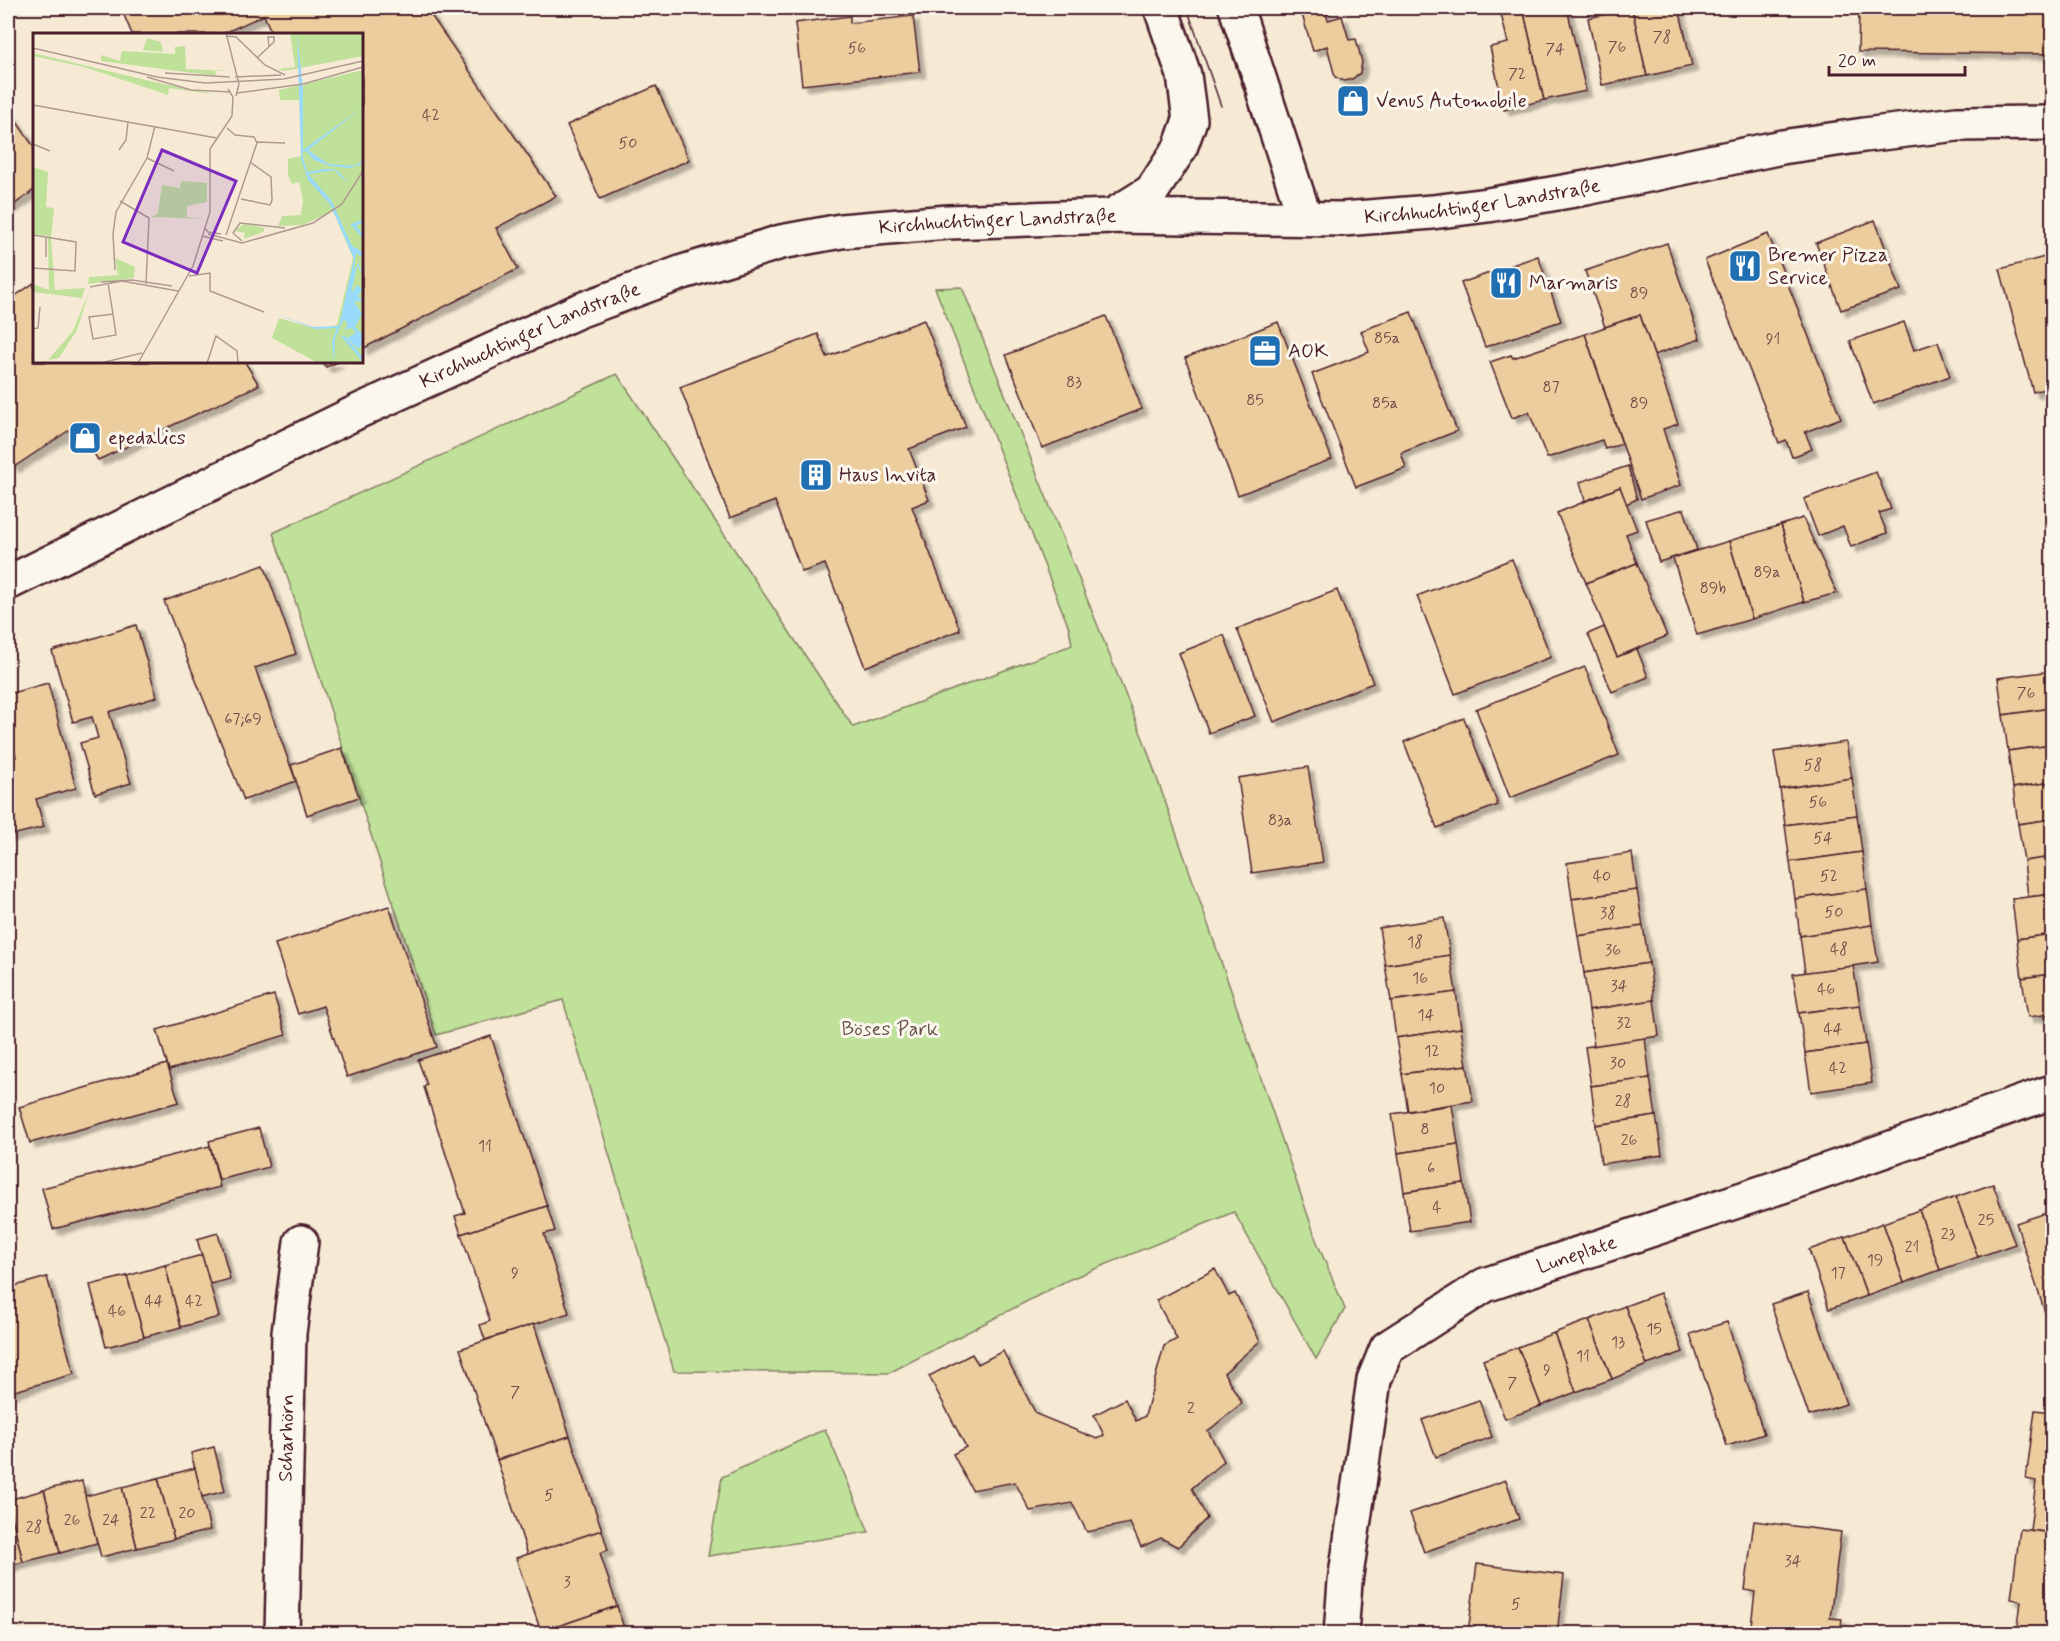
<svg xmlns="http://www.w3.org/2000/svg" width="2060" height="1641" font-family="Mynerve,sans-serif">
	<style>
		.green { fill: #bfe19a; stroke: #848062; stroke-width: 1.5 }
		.building { fill: #eccd9e; stroke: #4a1f2b; stroke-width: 1.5; filter: url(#shadow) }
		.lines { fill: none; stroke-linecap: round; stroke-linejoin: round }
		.minor-casing { stroke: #4a1f2b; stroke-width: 38 }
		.secondary-casing { stroke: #4a1f2b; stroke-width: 38 }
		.minor { stroke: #fbf7ec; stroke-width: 33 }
		.secondary { stroke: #fbf7ec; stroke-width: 33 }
		.tram { stroke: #4a1f2b; stroke-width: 1.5 }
		.labels { text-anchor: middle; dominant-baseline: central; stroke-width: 6; stroke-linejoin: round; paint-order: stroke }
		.number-label { font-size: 16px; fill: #724a48 }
		.poi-label { font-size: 20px; fill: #4a1f2b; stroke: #fbf7ec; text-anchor: start }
		.street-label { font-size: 20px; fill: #4a1f2b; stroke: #fbf7ec }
		.park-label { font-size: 20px; fill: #675047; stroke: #fbf7ec }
		.inset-river { fill: none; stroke: #99dafb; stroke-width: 3 }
		.inset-road { fill: none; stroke: #b19991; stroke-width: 1.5 }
		.view { fill: #7b2cbf; fill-opacity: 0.15; stroke: #7b2cbf; stroke-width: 3 }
		.inset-edge { fill: none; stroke: #4a1f2b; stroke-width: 3 }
	</style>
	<defs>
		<filter id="shadow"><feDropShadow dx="5.5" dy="5.5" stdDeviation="1.5" flood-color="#0004"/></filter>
	</defs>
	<rect width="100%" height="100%" fill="#f6ead5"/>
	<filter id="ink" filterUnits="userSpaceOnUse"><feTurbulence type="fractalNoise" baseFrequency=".0167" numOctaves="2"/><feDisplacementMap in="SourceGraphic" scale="12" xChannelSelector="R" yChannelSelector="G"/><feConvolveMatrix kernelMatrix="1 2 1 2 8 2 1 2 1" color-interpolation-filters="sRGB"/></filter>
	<g filter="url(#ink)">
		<g class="green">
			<path d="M962,287L1144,741L1224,970L1317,1242L1345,1309L1316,1359L1234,1212L1068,1280L889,1373L674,1371L563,1000L436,1035L273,533L617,374L853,727L1072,645L1069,628L935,288Z"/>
			<path d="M825,1429L869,1532L708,1556L722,1477Z"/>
		</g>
		<g class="building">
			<path d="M121,8H426L556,196L496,228L518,269L362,349V34H272L264,15L222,34H132Z"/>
			<path d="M1300,8H1324L1328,20L1342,16L1349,40L1356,39L1362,62L1360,73L1352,79L1344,81L1335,77L1327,46L1313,51Z"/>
			<path d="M1509,8H1523L1544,100L1504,110L1490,47L1508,43L1500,10Z"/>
			<path d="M1523,8H1567L1586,91L1544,100Z"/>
			<path d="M1607,8H1632L1647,76L1602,85L1588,18L1608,14Z"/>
			<path d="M1632,8H1679L1692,66L1647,76Z"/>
			<path d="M1859,8H2052V54L1858,52Z"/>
			<path d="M850,16V23L913,16L920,72L802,85L795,23Z"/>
			<path d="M656,86L689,160L600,199L567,125Z"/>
			<path d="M8,109L34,147V190L8,209Z"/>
			<path d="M1875,220L1901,290L1841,310L1816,243Z"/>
			<path d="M1768,234L1841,418L1805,432L1812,449L1792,457L1786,440L1779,443L1705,260Z"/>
			<path d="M1667,243L1700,339L1654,355L1640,315L1605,327L1585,271Z"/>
			<path d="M2052,255V320L2046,321L2052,347V387L2033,392L2000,269Z"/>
			<path d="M1538,256L1561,321L1485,347L1461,283Z"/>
			<path d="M34,283V362H245L259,385L98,460L77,425L14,467L8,457V301Z"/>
			<path d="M1411,312L1457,431L1401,453L1406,468L1356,487L1312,374L1369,352L1361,331Z"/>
			<path d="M1640,315L1678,424L1663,429L1681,485L1641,499L1585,334Z"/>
			<path d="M1106,316L1142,409L1042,448L1006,355Z"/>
			<path d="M924,320L966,427L909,449L929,500L912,507L960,630L865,667L825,564L802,572L775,501L730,518L680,387L818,334L827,357Z"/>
			<path d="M1278,322L1332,459L1238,495L1185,358Z"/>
			<path d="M1904,322L1914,350L1938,342L1950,376L1873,404L1850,341Z"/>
			<path d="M1585,334L1622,444L1605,449L1602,440L1547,458L1529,412L1512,418L1490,362L1511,355L1513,358Z"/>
			<path d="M323,362H338L326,367Z"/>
			<path d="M1628,466L1637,499L1626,504L1620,487L1585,501L1580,482Z"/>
			<path d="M1876,472L1891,509L1879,513L1887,533L1851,547L1843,526L1818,536L1804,499Z"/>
			<path d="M1620,487L1637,530L1626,534L1637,563L1586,583L1557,513Z"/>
			<path d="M1684,509L1697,550L1659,562L1646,520Z"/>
			<path d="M1803,518L1837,593L1804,602L1781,525Z"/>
			<path d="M1781,525L1804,602L1752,619L1729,541Z"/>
			<path d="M1729,541L1752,619L1697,635L1673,558Z"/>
			<path d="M1512,559L1551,657L1455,694L1417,596Z"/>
			<path d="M1637,563L1667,636L1617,657L1586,583Z"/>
			<path d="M264,565L296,654L255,668L296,781L244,800L164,601Z"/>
			<path d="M1337,590L1373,683L1274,722L1237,629Z"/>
			<path d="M136,625L157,697L109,712L131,783L95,794L80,743L98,738L92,717L73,722L52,651Z"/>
			<path d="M1604,627L1617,657L1637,649L1648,677L1612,692L1588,634Z"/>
			<path d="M1224,635L1255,716L1209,733L1179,653Z"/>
			<path d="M1585,667L1619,755L1510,798L1476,709Z"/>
			<path d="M2052,671V708L2003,715L1998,678Z"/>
			<path d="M48,683L76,788L36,799L44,827L8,836V759L16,757L8,725V694Z"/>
			<path d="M2052,708V745L2008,751L2003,715Z"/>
			<path d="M1464,718L1498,805L1437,828L1404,742Z"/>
			<path d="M1846,742L1852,778L1780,789L1774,752Z"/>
			<path d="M2052,745V782L2013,788L2008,751Z"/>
			<path d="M342,748L359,797L307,815L291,765Z"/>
			<path d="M1308,767L1323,862L1252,873L1238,778Z"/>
			<path d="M1852,778L1857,815L1785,825L1780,789Z"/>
			<path d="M2052,782V819L2018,824L2013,788Z"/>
			<path d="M1857,815L1862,852L1790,862L1785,825Z"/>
			<path d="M2052,819V857L2024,861L2018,824Z"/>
			<path d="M1862,852L1867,889L1795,899L1790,862Z"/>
			<path d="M1632,853L1637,890L1572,899L1567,863Z"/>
			<path d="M2052,857V894L2028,897L2024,861Z"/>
			<path d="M1867,889L1872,925L1800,936L1795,899Z"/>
			<path d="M1637,890L1643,926L1578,936L1572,899Z"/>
			<path d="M2052,894V934L2017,939L2012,899Z"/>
			<path d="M389,906L437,1047L347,1077L323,1006L298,1014L275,944Z"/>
			<path d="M1444,918L1450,955L1385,965L1379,928Z"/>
			<path d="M1872,925L1878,962L1805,973L1800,936Z"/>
			<path d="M1643,926L1649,963L1584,973L1578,936Z"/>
			<path d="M2052,934V974L2022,978L2017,939Z"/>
			<path d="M1450,955L1456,992L1391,1001L1385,965Z"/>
			<path d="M1649,963L1654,1000L1589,1010L1584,973Z"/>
			<path d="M1853,966L1860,1005L1799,1013L1793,974Z"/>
			<path d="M2052,974V1014L2028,1017L2022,978Z"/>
			<path d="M1456,992L1461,1028L1396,1038L1391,1001Z"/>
			<path d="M274,995L286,1035L169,1070L157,1030Z"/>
			<path d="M1654,1000L1659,1036L1594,1046L1589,1010Z"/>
			<path d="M1860,1005L1866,1044L1805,1053L1799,1013Z"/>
			<path d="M1461,1028L1467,1065L1402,1074L1396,1038Z"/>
			<path d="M491,1036L547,1206L461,1234L455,1216L465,1213L424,1087L427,1085L418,1060Z"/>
			<path d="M1645,1038L1650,1078L1591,1086L1585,1047Z"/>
			<path d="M1866,1044L1872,1083L1811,1092L1805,1053Z"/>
			<path d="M167,1064L179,1102L30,1143L19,1107Z"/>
			<path d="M1467,1065L1473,1101L1408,1111L1402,1074Z"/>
			<path d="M1650,1078L1656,1116L1596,1125L1591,1086Z"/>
			<path d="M1452,1105L1458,1144L1398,1153L1392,1114Z"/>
			<path d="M1656,1116L1662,1155L1601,1164L1596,1125Z"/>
			<path d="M259,1128L269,1167L219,1180L209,1141Z"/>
			<path d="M1458,1144L1464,1183L1404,1192L1398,1153Z"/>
			<path d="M210,1146L220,1187L53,1229L42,1188Z"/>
			<path d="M1464,1183L1470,1222L1410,1231L1404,1192Z"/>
			<path d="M1993,1184L2015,1244L1978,1257L1956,1197Z"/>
			<path d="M1956,1197L1978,1257L1940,1270L1919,1210Z"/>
			<path d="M547,1206L555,1231L544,1234L569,1313L485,1340L480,1325L490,1321L461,1234Z"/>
			<path d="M1919,1210L1940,1270L1904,1283L1883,1223Z"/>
			<path d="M2052,1211V1334L2016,1223Z"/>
			<path d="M1883,1223L1904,1283L1867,1296L1845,1237Z"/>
			<path d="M218,1233L230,1279L210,1284L197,1239Z"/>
			<path d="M1845,1237L1867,1296L1829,1309L1809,1250Z"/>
			<path d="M202,1255L219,1317L181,1327L165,1265Z"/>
			<path d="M165,1265L181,1327L144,1337L127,1276Z"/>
			<path d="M1215,1269L1229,1296L1235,1293L1260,1341L1224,1373L1242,1403L1208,1431L1224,1461L1192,1488L1207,1518L1178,1547L1161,1538L1141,1547L1130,1523L1087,1532L1072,1503L1030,1511L1015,1482L972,1490L953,1454L966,1447L929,1376L972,1354L978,1364L1003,1351L1036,1414L1097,1439L1104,1435L1094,1415L1125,1399L1136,1421L1145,1416L1164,1346L1177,1339L1156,1300Z"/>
			<path d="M127,1276L144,1337L106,1347L90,1285Z"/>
			<path d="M47,1277L74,1374L8,1393V1288Z"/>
			<path d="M1808,1292L1846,1404L1809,1416L1771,1304Z"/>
			<path d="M1660,1293L1683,1352L1647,1365L1625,1306Z"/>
			<path d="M1625,1306L1647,1365L1612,1379L1589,1320Z"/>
			<path d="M1589,1320L1612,1379L1576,1392L1554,1333Z"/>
			<path d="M1727,1322L1764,1434L1727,1446L1690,1334Z"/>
			<path d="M534,1324L570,1436L497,1460L460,1349Z"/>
			<path d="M1554,1333L1576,1392L1541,1406L1518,1347Z"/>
			<path d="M1518,1347L1541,1406L1505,1419L1483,1360Z"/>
			<path d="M1479,1400L1492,1437L1436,1457L1422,1420Z"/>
			<path d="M2035,1410L2052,1412V1533L2030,1530L2036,1481L2026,1479Z"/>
			<path d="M570,1436L602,1530L528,1555L497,1460Z"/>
			<path d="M214,1447L225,1491L202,1497L191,1453Z"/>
			<path d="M195,1468L210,1530L174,1539L158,1478Z"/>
			<path d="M158,1478L174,1539L137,1548L122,1487Z"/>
			<path d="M1506,1480L1519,1519L1424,1552L1410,1513Z"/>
			<path d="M82,1481L97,1543L60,1553L44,1490Z"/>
			<path d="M122,1487L137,1548L101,1557L85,1496Z"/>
			<path d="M44,1490L60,1553L23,1562L8,1500Z"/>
			<path d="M8,1501L23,1562L8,1566Z"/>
			<path d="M1754,1521L1841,1532L1830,1618L1842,1619L1840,1634H1750L1755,1592L1745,1590Z"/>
			<path d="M2020,1529L2052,1533V1634H2017L2021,1601L2011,1599Z"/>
			<path d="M602,1530L608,1550L600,1553L617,1606L541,1632L516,1558Z"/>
			<path d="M1477,1564L1564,1575L1557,1634L1468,1633Z"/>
			<path d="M617,1606L626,1634H541V1632Z"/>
		</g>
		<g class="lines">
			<g class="minor-casing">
				<g id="minor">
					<path d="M1236,8L1305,218"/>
					<path d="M1112,216L1152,191L1180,148L1190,120L1184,75L1161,8"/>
					<path id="s1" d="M282,1634L289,1333L301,1242"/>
					<path id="s2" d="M1341,1634L1345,1582L1374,1380L1387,1348L1485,1285L1788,1184L2052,1092"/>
				</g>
			</g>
			<g class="secondary-casing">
				<g id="secondary">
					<path id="s3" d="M8,583L359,411L578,311L683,272L781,242L841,231L948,222L1112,216L1343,219L1432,212L1488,205L1586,188L1782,147L1864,135L1957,124L2052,123"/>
				</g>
			</g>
			<use href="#minor" class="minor"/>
			<use href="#secondary" class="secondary"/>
			<g class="tram">
				<path d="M1187,8L1221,106"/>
				<path d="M1217,8L1248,95"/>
			</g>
		</g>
	</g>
	<defs>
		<g id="shop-square" transform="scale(1.725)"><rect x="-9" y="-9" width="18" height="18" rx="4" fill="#1f6fb2" stroke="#fbf7ec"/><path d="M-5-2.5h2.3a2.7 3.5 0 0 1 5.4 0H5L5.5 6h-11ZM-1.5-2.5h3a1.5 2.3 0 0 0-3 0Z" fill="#fff"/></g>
		<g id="restaurant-square" transform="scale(1.725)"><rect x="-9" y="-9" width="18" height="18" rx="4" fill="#1f6fb2" stroke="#fbf7ec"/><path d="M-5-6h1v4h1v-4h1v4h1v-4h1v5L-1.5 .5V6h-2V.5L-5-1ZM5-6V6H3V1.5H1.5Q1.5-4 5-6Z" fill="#fff"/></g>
		<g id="office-square" transform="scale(1.725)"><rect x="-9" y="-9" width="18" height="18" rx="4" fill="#1f6fb2" stroke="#fbf7ec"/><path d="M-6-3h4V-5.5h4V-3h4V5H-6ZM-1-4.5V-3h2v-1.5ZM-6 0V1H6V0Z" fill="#fff"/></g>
		<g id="building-square" transform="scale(1.725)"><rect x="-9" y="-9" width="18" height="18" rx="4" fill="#1f6fb2" stroke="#fbf7ec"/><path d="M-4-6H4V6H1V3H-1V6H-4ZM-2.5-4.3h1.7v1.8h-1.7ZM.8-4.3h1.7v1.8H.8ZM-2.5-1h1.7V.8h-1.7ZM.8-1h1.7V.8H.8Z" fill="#fff"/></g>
	</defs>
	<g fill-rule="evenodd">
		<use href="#shop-square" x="1353" y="101"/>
		<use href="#restaurant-square" x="1745" y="266"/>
		<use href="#restaurant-square" x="1506" y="283"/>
		<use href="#office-square" x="1265" y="351"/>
		<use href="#shop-square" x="85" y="438"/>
		<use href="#building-square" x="816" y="475"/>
	</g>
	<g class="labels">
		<g class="number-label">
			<text x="1662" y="37">78</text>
			<text x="1617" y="47">76</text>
			<text x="857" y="48">56</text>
			<text x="1555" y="49">74</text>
			<text x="1517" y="74">72</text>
			<text x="431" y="115">42</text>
			<text x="628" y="143">50</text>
			<text x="1639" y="293">89</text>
			<text x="1387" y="338">85a</text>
			<text x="1773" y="339">91</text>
			<text x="1074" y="382">83</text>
			<text x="1551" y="387">87</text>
			<text x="1255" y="400">85</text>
			<text x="1385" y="403">85a</text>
			<text x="1639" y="403">89</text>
			<text x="1767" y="572">89a</text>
			<text x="1713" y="588">89b</text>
			<text x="2026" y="693">76</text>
			<text x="243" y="719">67;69</text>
			<text x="1813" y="765">58</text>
			<text x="1818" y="802">56</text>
			<text x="1280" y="820">83a</text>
			<text x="1823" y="838">54</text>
			<text x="1602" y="876">40</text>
			<text x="1829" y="876">52</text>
			<text x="1834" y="912">50</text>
			<text x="1608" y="913">38</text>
			<text x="1415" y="942">18</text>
			<text x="1839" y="949">48</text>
			<text x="1613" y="950">36</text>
			<text x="1420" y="978">16</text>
			<text x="1619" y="986">34</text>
			<text x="1826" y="989">46</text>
			<text x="1426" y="1015">14</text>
			<text x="1624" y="1023">32</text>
			<text x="1833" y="1029">44</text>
			<text x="1432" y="1051">12</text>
			<text x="1618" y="1063">30</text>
			<text x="1838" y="1068">42</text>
			<text x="1437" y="1088">10</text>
			<text x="1623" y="1101">28</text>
			<text x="1425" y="1129">8</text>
			<text x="1629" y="1140">26</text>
			<text x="485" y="1146">11</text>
			<text x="1431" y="1168">6</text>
			<text x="1437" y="1207">4</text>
			<text x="1986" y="1220">25</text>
			<text x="1948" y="1234">23</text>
			<text x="1912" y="1247">21</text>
			<text x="1875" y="1260">19</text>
			<text x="515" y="1273">9</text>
			<text x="1838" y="1273">17</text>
			<text x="154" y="1301">44</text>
			<text x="194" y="1301">42</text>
			<text x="117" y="1311">46</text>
			<text x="1654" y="1329">15</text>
			<text x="1618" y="1342">13</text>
			<text x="1583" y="1356">11</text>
			<text x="1547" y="1370">9</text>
			<text x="1512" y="1383">7</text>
			<text x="515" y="1392">7</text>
			<text x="1191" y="1408">2</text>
			<text x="549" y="1495">5</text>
			<text x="148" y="1513">22</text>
			<text x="187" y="1513">20</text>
			<text x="72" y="1520">26</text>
			<text x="111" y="1520">24</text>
			<text x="34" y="1527">28</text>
			<text x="1793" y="1561">34</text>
			<text x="567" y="1582">3</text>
			<text x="1516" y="1604">5</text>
		</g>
		<g class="poi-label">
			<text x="1376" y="101">Venus Automobile</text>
			<text x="1768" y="255">Bremer Pizza<tspan x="1768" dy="23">Service</tspan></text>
			<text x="1529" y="283">Marmaris</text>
			<text x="1288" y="351">AOK</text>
			<text x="108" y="438">epedalics</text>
			<text x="839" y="475">Haus Invita</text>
		</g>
		<g class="street-label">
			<text stroke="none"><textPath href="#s3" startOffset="1550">Kirchhuchtinger Landstraße</textPath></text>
			<text stroke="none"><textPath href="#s3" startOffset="1064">Kirchhuchtinger Landstraße</textPath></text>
			<text stroke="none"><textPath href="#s3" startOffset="578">Kirchhuchtinger Landstraße</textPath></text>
			<text stroke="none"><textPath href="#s2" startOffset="504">Luneplate</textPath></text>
			<text stroke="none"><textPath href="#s1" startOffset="196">Scharhörn</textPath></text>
		</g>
		<g class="park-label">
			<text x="890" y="1029">Böses Park</text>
		</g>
	</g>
	<g transform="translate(33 33)">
		<rect width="330" height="330" fill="#f6ead5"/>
		<path d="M257,0H330V23L251,38L245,36L262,34ZM114,5L128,9L130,19L110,17ZM152,13L153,36L197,38H182L183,43L68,28V22L87,28L89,18L142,21V14ZM0,20L117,48L185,62L136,55L135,62L51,34L0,23ZM330,37V330H285L239,305L246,285L283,296L304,292L320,225L300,178L270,192L245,193L249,183L268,182L270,167L266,149L259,151L255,143V126L268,123V67H247L246,57ZM0,134L15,139L13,174L21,175L18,205L22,257L52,255L49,265L0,259V251L16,257L15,203L0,201ZM148,148L174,150V169L154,173V184L172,186L119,184L125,180L129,152L147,155ZM211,191L218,192L232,195L230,199L211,206L212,200L202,198ZM82,225L102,234L101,245L55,251L56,244L85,242ZM57,256L44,297L26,325L15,327L40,298Z" fill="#bfe19a"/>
		<path d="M264,0L270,55V117L330,74L275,117L295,131L322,133L330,127L327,132L317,135L297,133L281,127L273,118L269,120L274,139L291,136H300L306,139L316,151L301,137L275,141L298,167L319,213L330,219L328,224L323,220L321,237L329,224L325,230L330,241L324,233L318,261L324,252L329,256L325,263L330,269L321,268L329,281L322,294L330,302V311L325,316L314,305L323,300L319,295L311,297L315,292L311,286L302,305L301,330L299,308L304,295L282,296L240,280L280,294L306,293L321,226L297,171L275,147L268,125Z" fill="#99dafb"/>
		<path class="inset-river" d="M330,188L320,192L330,203M310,303L330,327"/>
		<path class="inset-road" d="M193,0L206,51L203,63M194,3L203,4L232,32L252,42M0,15L124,44L172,50L251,46L330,28M225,24L241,9V4H235L236,13M132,40L197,44M114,44L158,57L198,59M202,44L248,42M204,60L270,51L330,34M0,72L184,105M224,109L252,110M0,111L17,118M86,117L93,107L95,89M114,125L141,138M208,166L237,172L239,167L238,144L217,129M87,168L116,185L113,251M172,195L175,199L188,201M175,201L209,210L280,190L309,171L330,138M0,202L43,209L42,238L0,235M193,202L224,110L221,104L202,102L194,95M169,203L190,208M13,204V224M209,208L200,200L207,190L252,195M82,237L80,201L83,179L114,125L122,93M156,243L177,240V258L231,279M68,249L99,247L139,253M75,250L80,281L56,284L60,306L83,302L80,281M57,254L89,248L145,258M0,296L5,295L7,274M68,330L109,320M105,330L160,233L177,179V116L199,83L200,64L195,56M174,330L183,303L204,318L205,330"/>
		<path class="view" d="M129,117L203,148L164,240L90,209Z"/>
		<rect width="330" height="330" class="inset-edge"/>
	</g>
	<rect width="2060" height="1641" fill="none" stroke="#fbf7ec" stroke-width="30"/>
	<rect x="15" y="15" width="2030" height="1611" fill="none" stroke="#4a1f2b" stroke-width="2" filter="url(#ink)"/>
	<path d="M1829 66v9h136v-9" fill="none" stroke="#4a1f2b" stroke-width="3"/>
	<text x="1838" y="66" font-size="18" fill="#4a1f2b" stroke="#fbf7ec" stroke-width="4.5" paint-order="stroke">20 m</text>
</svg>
